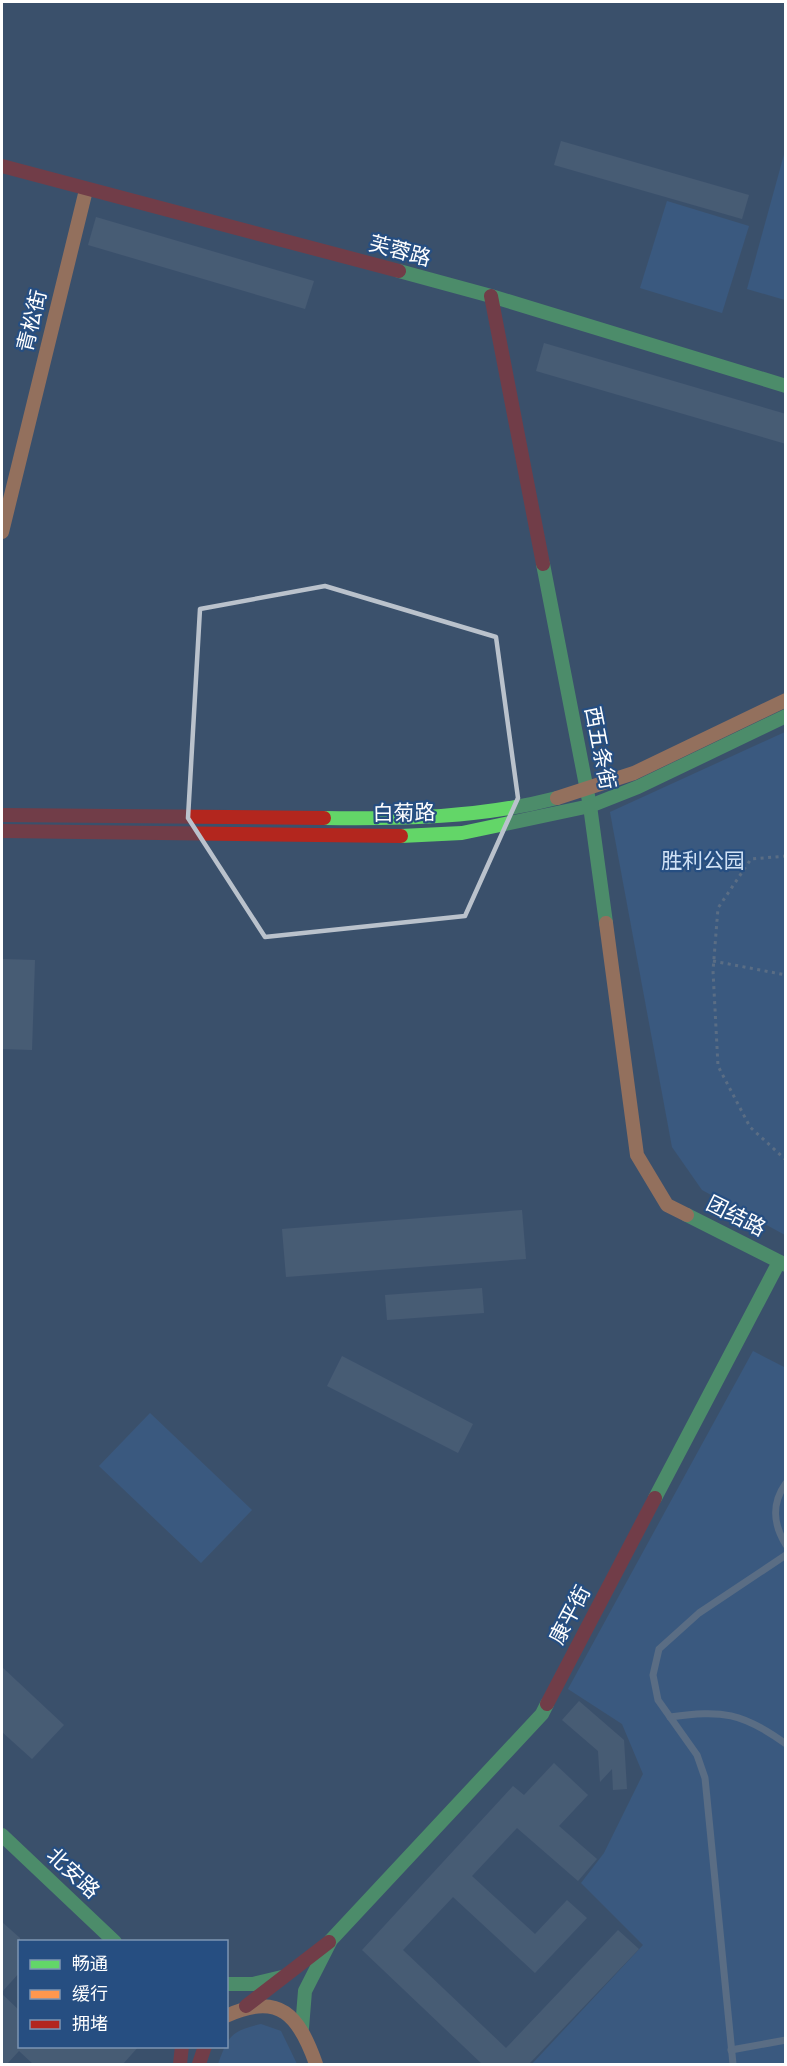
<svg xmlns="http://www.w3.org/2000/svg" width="787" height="2066" font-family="Signika,'Noto Sans SC',sans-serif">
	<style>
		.green { fill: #3a6598 }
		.building { fill: #586a7f }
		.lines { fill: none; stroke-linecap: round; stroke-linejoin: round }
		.path { stroke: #8190a2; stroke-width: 3; stroke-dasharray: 3 4.5; stroke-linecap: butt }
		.lane { stroke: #8190a2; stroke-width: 7 }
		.fast { stroke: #63d668; stroke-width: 14 }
		.slow { stroke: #ff974d; stroke-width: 14 }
		.jam { stroke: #b3261e; stroke-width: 14 }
		.marked { fill: none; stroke: #bac2cc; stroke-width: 4.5; stroke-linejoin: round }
		.labels { text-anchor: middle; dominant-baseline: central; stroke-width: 4.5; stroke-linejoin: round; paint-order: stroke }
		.street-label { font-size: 21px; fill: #fff; stroke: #264e81 }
		.park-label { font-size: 21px; fill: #d0e1f5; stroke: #264e81 }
	</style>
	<rect width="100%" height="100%" fill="#3b516c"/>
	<g class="green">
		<path d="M785,151L786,300H785L747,289Z"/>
		<path d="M667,201L749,226L722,313L640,288Z"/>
		<path d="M785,732V1235L702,1190L672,1147L610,812Z"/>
		<path d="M753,1351L786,1368L785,2064H532L643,1945L581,1883L604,1853L643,1774L622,1724L568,1689Z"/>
		<path d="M150,1413L252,1510L201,1563L99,1466Z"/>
		<path d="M261,2024L281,2031L297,2064H218C228,2037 230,2031 261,2024Z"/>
	</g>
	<g class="building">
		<path d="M561,141L749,195L742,219L554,165Z"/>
		<path d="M96,217L314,281L305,309L88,245Z"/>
		<path d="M544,343L786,414V444L536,371Z"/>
		<path d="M2,959L35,960L32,1050L2,1049Z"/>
		<path d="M522,1210L526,1259L286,1277L282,1229Z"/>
		<path d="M482,1288L484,1313L387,1320L385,1295Z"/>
		<path d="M342,1356L473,1424L458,1453L327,1386Z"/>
		<path d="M2,1667L64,1725L32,1759L2,1732Z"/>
		<path d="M579,1701L624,1740L627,1789L613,1790L612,1769L600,1782L598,1751L562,1720Z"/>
		<path d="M554,1763L588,1795L559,1826L597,1859L578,1881L517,1828L472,1876L535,1934L567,1900L587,1918L535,1973L453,1897L403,1950L506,2048L618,1930L639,1949L529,2064H482L362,1950L513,1786L524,1795Z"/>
		<path d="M2,1922L20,1938V1972L2,1992Z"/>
		<path d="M2,1994L20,2011V2046H139L123,2064H33L19,2051L7,2064H2Z"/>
	</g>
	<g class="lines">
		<g class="path">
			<path d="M786,856L751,859L718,908L713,971L718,1066L750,1127L786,1160"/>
			<path d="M713,961L786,975"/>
		</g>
		<g class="lane">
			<path d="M786,1483C771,1504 773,1524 786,1545"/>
			<path d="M670,1717C722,1710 742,1712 786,1744"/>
			<path d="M731,2050L786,2040"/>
			<path d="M733,2064L705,1778L697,1755L658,1700L653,1675L659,1649L699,1613L786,1555"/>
		</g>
		<g class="fast">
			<path d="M399,271L491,296L786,386"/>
			<path d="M543,564L590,806L606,923"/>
			<path d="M324,818C403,819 480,818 557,798"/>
			<path d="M401,836L462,833L590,806L638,787L786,716"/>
			<path d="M687,1215L786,1265"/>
			<path d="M655,1498L779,1262"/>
			<path d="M2,1835L115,1942"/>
			<path d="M226,1984H253L282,1977"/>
			<path d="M302,2028L305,1991L331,1940L542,1714L547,1704"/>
		</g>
		<g class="slow">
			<path d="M2,532L86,190"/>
			<path d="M557,798L634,773L786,700"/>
			<path d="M606,923L637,1155L667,1205L687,1215"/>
			<path d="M226,2016C280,1991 299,2016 316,2064"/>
		</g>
		<g class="jam">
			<path d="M2,166L399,271"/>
			<path d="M491,296L543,564"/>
			<path d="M2,815L324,818"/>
			<path d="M2,831L401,836"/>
			<path d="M547,1704L655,1498"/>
			<path d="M246,2006L329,1942"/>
			<path d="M180,2064L182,2046"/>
			<path d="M199,2064L205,2046"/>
		</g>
	</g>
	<path d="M0 0H787V2066H0ZM325,586L496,637L518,798L465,916L265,937L188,818L200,609Z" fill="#3b516c" fill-opacity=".55" fill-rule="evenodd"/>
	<path class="marked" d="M325,586L496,637L518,798L465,916L265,937L188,818L200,609Z"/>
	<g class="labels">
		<g class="street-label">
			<text transform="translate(400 251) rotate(15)">芙蓉路</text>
			<text transform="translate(32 321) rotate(-76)">青松街</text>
			<text transform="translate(600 748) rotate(79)">西五条街</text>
			<text transform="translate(404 813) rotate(-1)">白菊路</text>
			<text transform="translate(736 1216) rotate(27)">团结路</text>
			<text transform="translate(570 1615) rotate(-62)">康平街</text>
			<text transform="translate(73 1873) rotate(43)">北安路</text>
		</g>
		<g class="park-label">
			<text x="703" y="861">胜利公园</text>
		</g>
	</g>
	<rect width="787" height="2066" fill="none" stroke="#ffffff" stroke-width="6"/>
	<rect x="18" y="1940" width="210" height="108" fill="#264e81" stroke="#7d95b3" stroke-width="1.5"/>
	<rect x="30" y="1960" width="30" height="9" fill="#63d668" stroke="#7d95b3" stroke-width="1.5"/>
	<text x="72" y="1970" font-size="18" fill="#ffffff">畅通</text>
	<rect x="30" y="1990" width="30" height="9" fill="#ff974d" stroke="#7d95b3" stroke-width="1.5"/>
	<text x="72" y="2000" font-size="18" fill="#ffffff">缓行</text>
	<rect x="30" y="2020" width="30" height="9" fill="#b3261e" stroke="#7d95b3" stroke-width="1.5"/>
	<text x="72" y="2030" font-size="18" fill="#ffffff">拥堵</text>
</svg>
